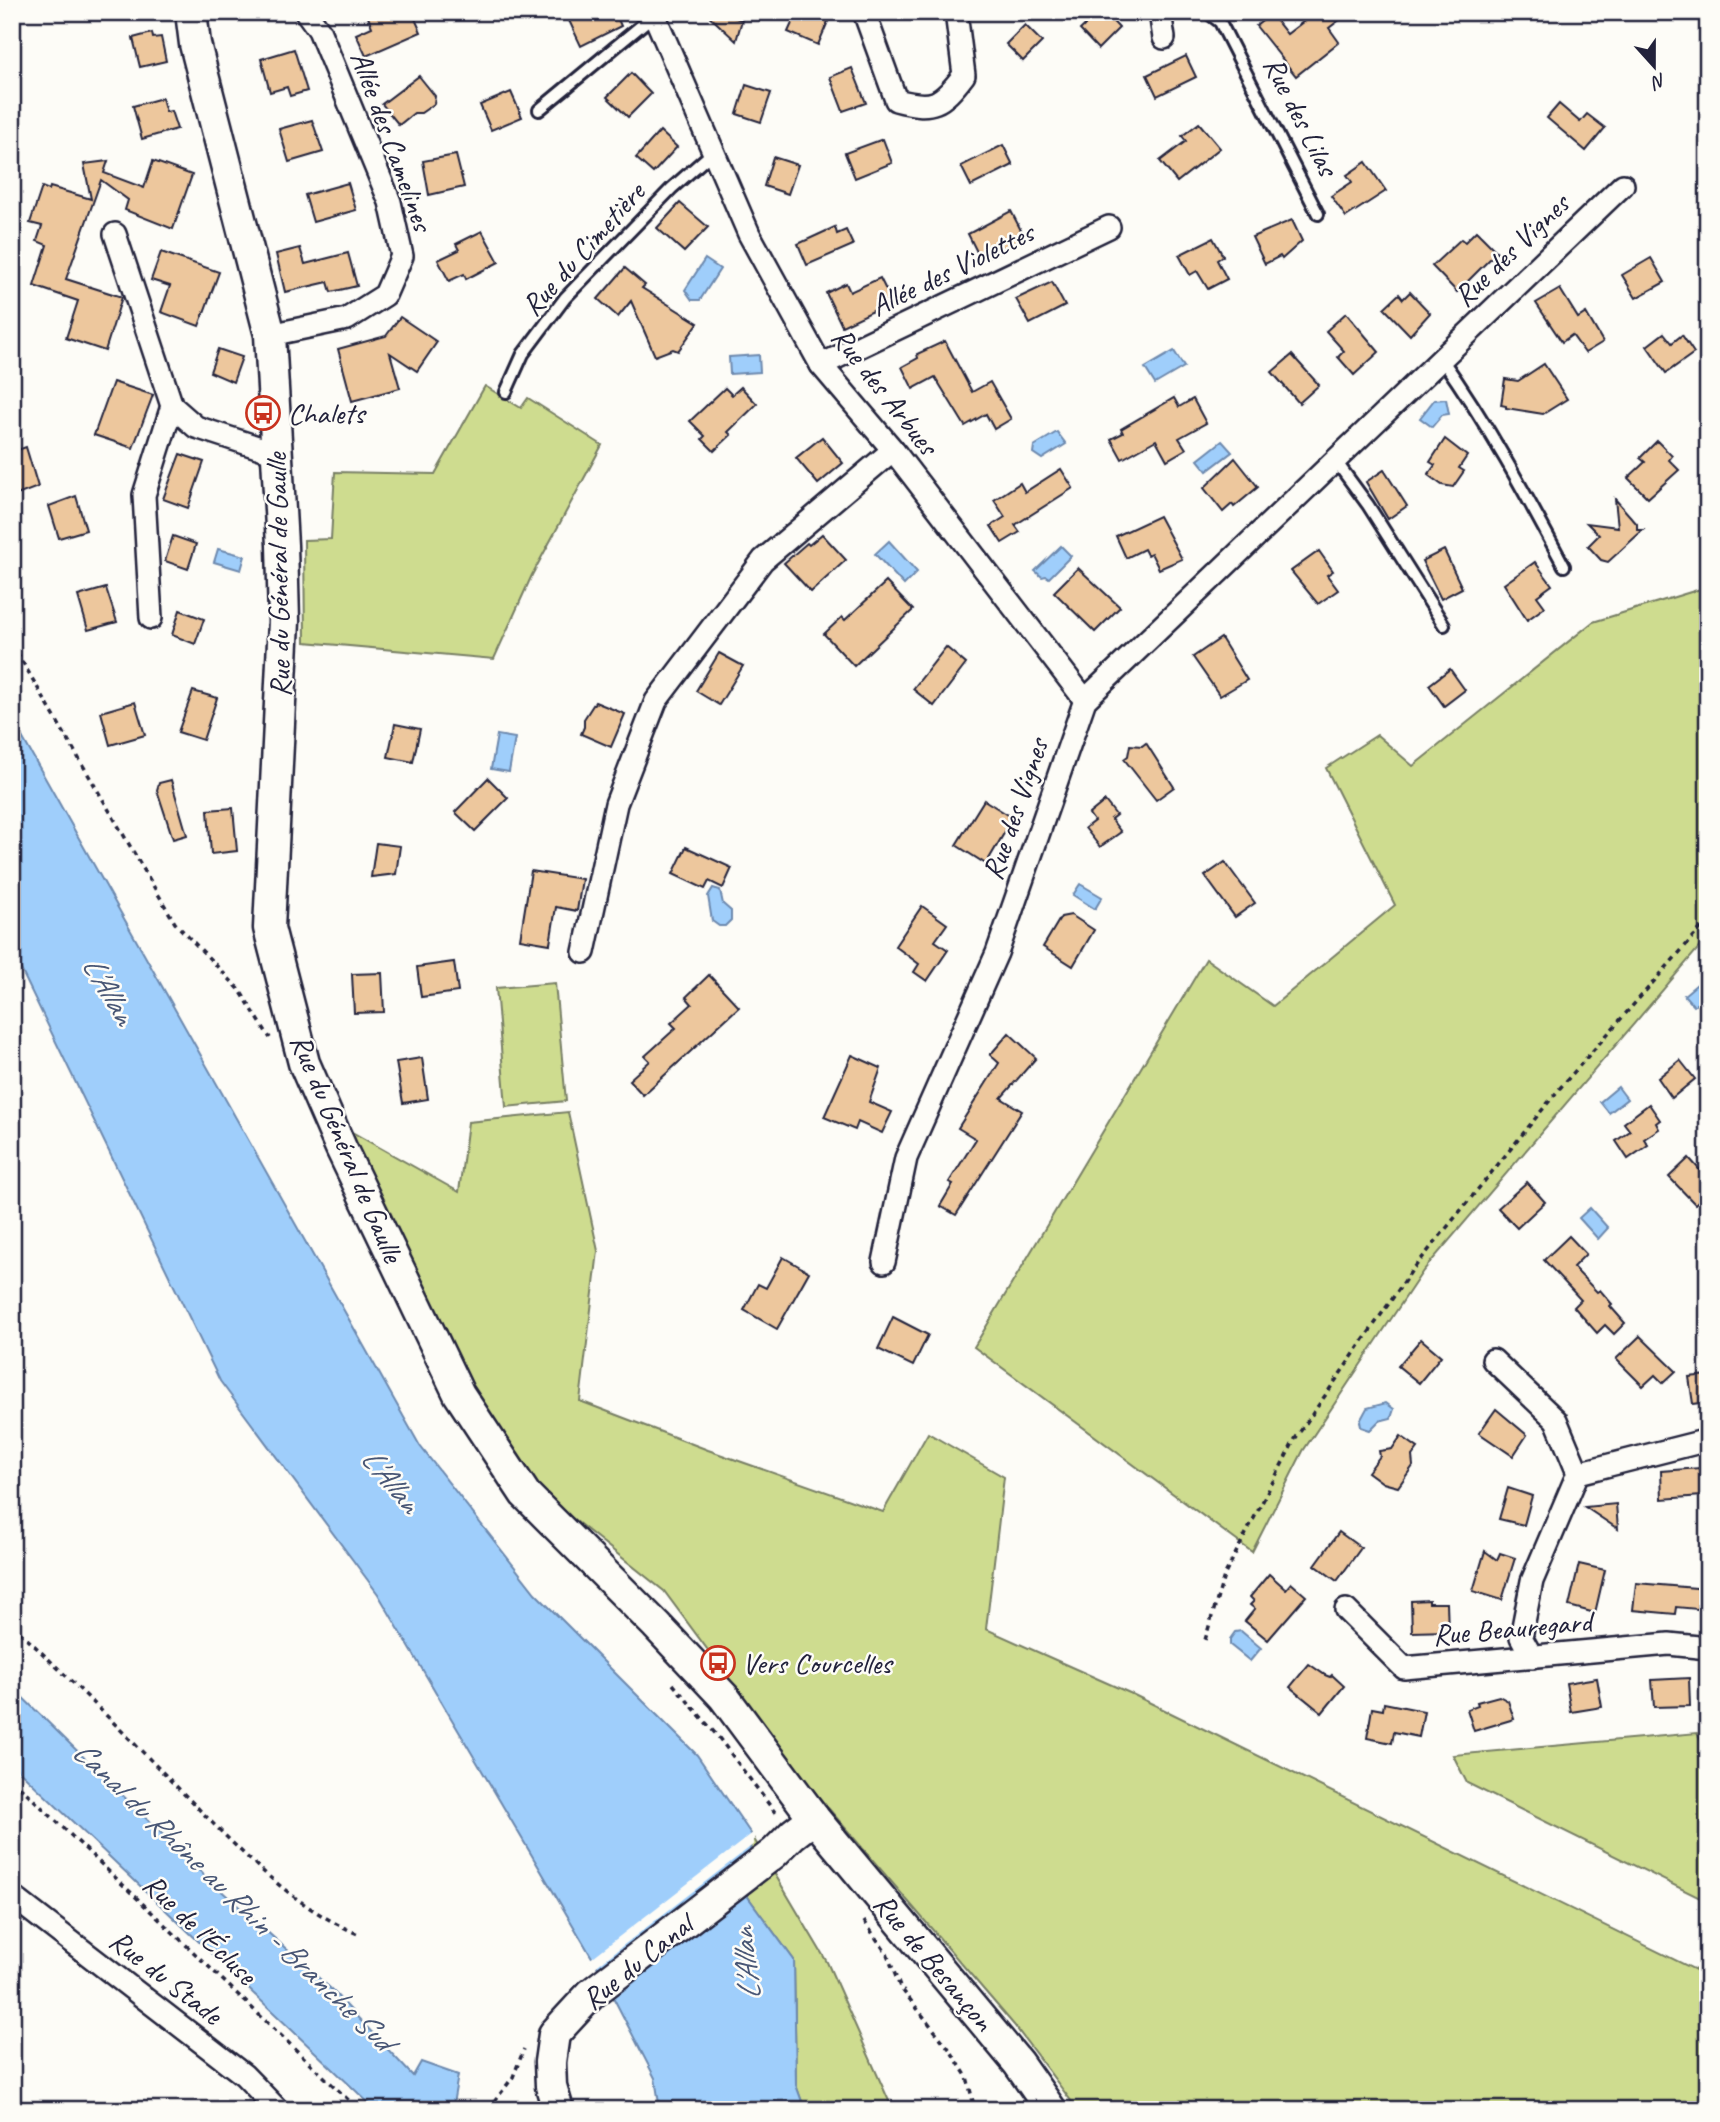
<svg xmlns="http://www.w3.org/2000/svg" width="1720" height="2122" font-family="Caveat,sans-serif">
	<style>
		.green { fill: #cedc8f; stroke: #787f65; stroke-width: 2 }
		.water { fill: #9fcefb; stroke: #6d89ae; stroke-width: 2 }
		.pier { fill: #fdfcf7 }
		.building { fill: #edc79d; stroke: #22223b; stroke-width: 2 }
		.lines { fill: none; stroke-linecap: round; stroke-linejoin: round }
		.lane-casing { stroke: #22223b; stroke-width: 16 }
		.street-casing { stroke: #22223b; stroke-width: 26 }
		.secondary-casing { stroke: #22223b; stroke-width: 35 }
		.path { stroke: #22223b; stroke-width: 3.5; stroke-dasharray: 5 5; stroke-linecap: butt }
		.lane { stroke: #fdfcf7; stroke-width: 10 }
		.street { stroke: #fdfcf7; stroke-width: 21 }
		.secondary { stroke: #fdfcf7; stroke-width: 30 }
		.labels { text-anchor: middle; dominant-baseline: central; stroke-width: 5; stroke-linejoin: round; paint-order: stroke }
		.street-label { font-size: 30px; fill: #22223b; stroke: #fdfcf7 }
		.poi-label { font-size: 30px; fill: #22223b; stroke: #fdfcf7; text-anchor: start }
		.water-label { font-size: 32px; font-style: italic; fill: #485675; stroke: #fdfcf7 }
	</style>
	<rect width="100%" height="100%" fill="#fdfcf7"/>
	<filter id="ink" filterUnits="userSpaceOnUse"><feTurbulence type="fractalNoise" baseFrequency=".0143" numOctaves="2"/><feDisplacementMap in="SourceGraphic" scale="14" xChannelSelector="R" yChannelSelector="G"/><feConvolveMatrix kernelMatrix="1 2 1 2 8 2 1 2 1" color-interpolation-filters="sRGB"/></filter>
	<g filter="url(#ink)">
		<g class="green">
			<path d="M485,386L521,408L528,398L602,445L532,575L494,659L305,642L304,540L331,539L335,472L435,474Z"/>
			<path d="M1704,588L1708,592V937L1423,1271L1303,1451L1252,1552L974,1347L1206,959L1273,1006L1395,905L1326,768L1377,735L1413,766L1593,622Z"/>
			<path d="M555,983L566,1101L506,1107L496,988Z"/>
			<path d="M568,1112L598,1251L580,1401L708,1450L883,1512L928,1433L1004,1477L986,1629L1132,1694L1708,1976V2110H1078L1014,2025L805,1781L664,1591L542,1494L476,1399L341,1126L459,1192L468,1122Z"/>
			<path d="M1697,1733L1708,1754V1902L1467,1783L1453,1755Z"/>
			<path d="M751,1834L827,1962L893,2110H805L796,2085L794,1960L748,1897Z"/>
		</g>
		<g class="water">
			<path d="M705,259L720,269L700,300H692L685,290Z"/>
			<path d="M1174,351L1184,367L1155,384L1145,368Z"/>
			<path d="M759,355L760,372L730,374L729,357Z"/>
			<path d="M1446,399L1449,414L1442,415L1432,427L1420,418L1434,400Z"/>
			<path d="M1057,432L1066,444L1042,459L1033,453L1034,446Z"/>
			<path d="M1222,441L1232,452L1207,471L1198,460Z"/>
			<path d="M889,541L917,572L904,585L875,554Z"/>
			<path d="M1061,546L1071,556L1049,578L1046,576L1042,577L1035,571Z"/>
			<path d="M218,549L245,556L241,570L214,562Z"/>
			<path d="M12,719L420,1446L535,1593L697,1755L751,1834L748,1897L794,1960L796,2085L805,2110H660L655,2078L597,1966L378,1594L220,1381L12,951Z"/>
			<path d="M497,735L515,738L509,772L491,769Z"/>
			<path d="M1080,884L1102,897L1095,909L1073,895Z"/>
			<path d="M713,888L720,890L723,904L731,911V920L725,926H719L712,921L708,896Z"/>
			<path d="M1708,975V995L1694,1006L1684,995Z"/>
			<path d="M1618,1087L1627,1099L1609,1113L1600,1102Z"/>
			<path d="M1590,1208L1608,1228L1598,1239L1579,1218Z"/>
			<path d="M1386,1403L1394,1409L1391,1418L1379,1421L1370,1430L1361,1427L1360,1421L1367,1408Z"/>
			<path d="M1241,1631L1261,1648L1250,1661L1230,1645V1639L1235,1632Z"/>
			<path d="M12,1687L207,1878L330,1988L413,2076L421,2062L458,2075L452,2110H376L12,1764Z"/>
		</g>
		<path class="pier" d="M754,1832V1844L594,1968L589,1960Z"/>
		<g class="building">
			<path d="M366,12H412L421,32L366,56L356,34L372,27Z"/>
			<path d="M565,12H615L621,26L581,46Z"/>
			<path d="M705,12H718L742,20L736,41Z"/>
			<path d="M797,12H832L818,45L788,32Z"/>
			<path d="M1099,12H1104L1119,28L1098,49L1080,30Z"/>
			<path d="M1316,12H1350L1329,28L1339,42L1296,76L1256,26L1271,14L1287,34Z"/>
			<path d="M1025,25L1042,42L1023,61L1006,44Z"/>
			<path d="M152,33L153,38L161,37L166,61L140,67L133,38Z"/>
			<path d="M294,49L307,91L290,96L287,87L270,92L261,59Z"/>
			<path d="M1186,56L1196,77L1157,96L1147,75Z"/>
			<path d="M852,68L866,103L843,111L830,77Z"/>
			<path d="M631,73L651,94L628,117L607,97Z"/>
			<path d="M419,76L435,96L434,104L421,113H414L399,125L382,104Z"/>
			<path d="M746,85L771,93L761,122L737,114Z"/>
			<path d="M511,92L522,117L491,130L480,105Z"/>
			<path d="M162,98L166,112L171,111L177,129L142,139L133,106Z"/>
			<path d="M1559,104L1580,122L1587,114L1605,128L1586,151L1547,118Z"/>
			<path d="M312,120L323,152L289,162L279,129Z"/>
			<path d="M1199,123L1220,148L1177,182L1160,161L1186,141L1182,136Z"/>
			<path d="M660,131L677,147L653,173L636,158Z"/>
			<path d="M883,139L892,163L855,178L845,153Z"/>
			<path d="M1003,145L1013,165L971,186L961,166Z"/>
			<path d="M456,155L464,187L429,195L423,161Z"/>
			<path d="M773,157L798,165L788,194L764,186Z"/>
			<path d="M108,161L104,173L144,188L153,161L192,175L173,229L125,210L128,200L101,180L66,279L122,297L105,351L66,338L78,301L34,286L47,245L37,241L42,226L30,223L42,187L49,190L50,187L91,199L84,164Z"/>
			<path d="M1366,162L1386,191L1346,217L1331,196L1352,182L1347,175Z"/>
			<path d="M348,183L356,210L313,222L305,195Z"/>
			<path d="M680,203L708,227L684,252L657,228Z"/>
			<path d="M1011,211L1025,238L981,260L968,234Z"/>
			<path d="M1292,220L1302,241L1282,259L1280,256L1265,264L1252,237Z"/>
			<path d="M835,227L837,234L846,230L853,245L807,265L798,244Z"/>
			<path d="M482,231L499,262L466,279L464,274L449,281L438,260L459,250L456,244Z"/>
			<path d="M1476,231L1497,252L1457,292L1432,266L1461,239L1465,242Z"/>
			<path d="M1213,238L1223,256L1217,260L1227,279L1208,289L1197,271L1190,275L1179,255Z"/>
			<path d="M300,248L305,264L348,253L357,286L331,292L328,282L285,292L276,254Z"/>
			<path d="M161,252L219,272L199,326L161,312L170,286L151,280Z"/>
			<path d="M1651,258L1665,282L1636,298L1622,275Z"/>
			<path d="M625,268L645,285L642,288L698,323L678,351L673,349L655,356L631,301L618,317L598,299Z"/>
			<path d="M880,278L892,302L842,326L826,293L846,283L850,292Z"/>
			<path d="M1052,282L1065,306L1030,324L1016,299Z"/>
			<path d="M1560,289L1578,318L1586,313L1603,342L1585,353L1572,335L1562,342L1536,303Z"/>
			<path d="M1410,292L1430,313L1410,335L1384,308L1399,294L1403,299Z"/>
			<path d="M1346,313L1379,352L1354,375L1338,357L1344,351L1326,331Z"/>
			<path d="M400,317L437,342L417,371L390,353L400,388L352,401L338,349L386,336Z"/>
			<path d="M1664,333L1672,343L1682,335L1694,353L1666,373L1647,346Z"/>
			<path d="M945,341L972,392L990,382L1011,419L994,429L986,414L965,426L935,377L913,389L902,367L918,358L917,354Z"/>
			<path d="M218,349L242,357L233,382L210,372Z"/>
			<path d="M1292,355L1319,385L1299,403L1272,372Z"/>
			<path d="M1544,364L1567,399L1543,414L1506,408V406L1501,405L1505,379L1518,381Z"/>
			<path d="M113,382L153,395L133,448L94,435Z"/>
			<path d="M741,387L757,404L728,432L731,435L714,451L702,439L705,436L690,421L725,388L732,395Z"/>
			<path d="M1174,398L1179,407L1193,399L1206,423L1179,438L1186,449L1167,460L1156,440L1122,459L1111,439L1123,433L1121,429Z"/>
			<path d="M822,437L843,463L818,484L796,458Z"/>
			<path d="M1445,439L1467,456L1459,468L1464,471L1453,487L1442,485L1428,475L1435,465L1430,462Z"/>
			<path d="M1657,441L1672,456L1669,460L1679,470L1648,498L1628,478L1645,462L1640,458Z"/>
			<path d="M26,447L38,487L17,495L12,479V452Z"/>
			<path d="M180,454L204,462L188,508L163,499Z"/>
			<path d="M1235,458L1258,487L1234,507L1232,504L1223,512L1204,488Z"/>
			<path d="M1061,469L1073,488L1015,525L1020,532L1002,543L991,526L1005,517L994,500L1020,483L1025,492Z"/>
			<path d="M1384,470L1407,506L1388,519L1366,482Z"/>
			<path d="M76,496L86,530L59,538L49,506Z"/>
			<path d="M1615,499L1637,524V530H1643L1608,562L1601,560L1588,546L1599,535L1587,523L1618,527Z"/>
			<path d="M1159,516L1182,559L1159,569L1151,553L1147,555L1144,549L1126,558L1116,536Z"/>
			<path d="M822,534L846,560L811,592L784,563L807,543L809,545Z"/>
			<path d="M173,536L196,544L188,569L165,561Z"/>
			<path d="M1444,550L1462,588L1441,599L1422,561Z"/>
			<path d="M1319,551L1333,571L1327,575L1338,590L1318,604L1291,571Z"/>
			<path d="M1535,562L1552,585L1537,596L1545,607L1527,620L1504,584Z"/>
			<path d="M1078,568L1120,607L1095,632L1054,592Z"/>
			<path d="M886,582L913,610L854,666L824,634L842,617L845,620Z"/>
			<path d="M106,588L117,622L88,630L78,596Z"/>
			<path d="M180,610L204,619L195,644L172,635Z"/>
			<path d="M1221,638L1247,680L1220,696L1193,657Z"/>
			<path d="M946,647L966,664L934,706L913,689Z"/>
			<path d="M719,653L743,666L719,705L696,691Z"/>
			<path d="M1450,669L1465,690L1444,706L1429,685Z"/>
			<path d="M193,691L217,698L203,740L178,732Z"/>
			<path d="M135,702L145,735L110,745L101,712Z"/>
			<path d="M595,702L625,714L611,747L581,734L584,727V719Z"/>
			<path d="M395,724L420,729L413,762L388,757Z"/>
			<path d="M1146,743L1174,787L1156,800L1124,759L1128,756L1130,745L1142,746Z"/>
			<path d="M488,778L508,798L475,831L455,812Z"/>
			<path d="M171,780L187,835L173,839L157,790L159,783Z"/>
			<path d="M984,800L1013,818L986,864L956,845Z"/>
			<path d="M1105,801L1116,815L1111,819L1121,832L1100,847L1085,828L1094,821L1089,814Z"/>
			<path d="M233,808L237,851L211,854L208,810Z"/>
			<path d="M376,843L400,846L396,874L371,877Z"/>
			<path d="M686,847L732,868L723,888L709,881L705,889L673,874Z"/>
			<path d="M1225,862L1255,903L1235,917L1205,876Z"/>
			<path d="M531,871L582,879L577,911L556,907L550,944L520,939Z"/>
			<path d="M922,906L947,924L935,941L948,950L927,981L914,972L919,964L895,946Z"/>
			<path d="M1071,915L1094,930L1073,966L1043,947L1061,917Z"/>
			<path d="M454,962L458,992L421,997L417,967Z"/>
			<path d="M382,973L384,1012L354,1013L352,974Z"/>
			<path d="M709,975L739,1007L643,1095L629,1080L650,1061L645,1056L676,1028L671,1023L692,1004L686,997Z"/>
			<path d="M1009,1033L1036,1058L1001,1098L1022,1111L956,1215L940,1206L953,1184L949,1182L976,1139L958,1128L999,1063L990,1055Z"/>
			<path d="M852,1055L881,1068L869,1102L892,1112L882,1133L858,1122L855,1130L824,1117Z"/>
			<path d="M422,1058L428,1099L403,1103L396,1062Z"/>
			<path d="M1680,1060L1695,1079L1672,1098L1658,1078Z"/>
			<path d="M1649,1104L1660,1120L1656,1123L1659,1129L1644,1139L1648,1145L1628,1159L1616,1141L1630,1131L1624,1123Z"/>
			<path d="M1689,1158L1708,1179V1192L1695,1204L1669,1177Z"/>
			<path d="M1527,1182L1545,1202L1517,1228L1498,1208Z"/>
			<path d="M1569,1236L1586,1254L1573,1267L1597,1292L1600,1290L1612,1304L1610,1306L1625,1323L1614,1334L1605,1325L1597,1333L1574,1307L1581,1300L1544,1260Z"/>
			<path d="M783,1257L809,1272L777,1329L744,1310L758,1284L766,1288Z"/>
			<path d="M893,1317L928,1335L913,1366L878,1349Z"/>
			<path d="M1640,1336L1676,1371L1663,1383L1655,1375L1643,1386L1616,1359Z"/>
			<path d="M1421,1339L1441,1356L1419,1383L1398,1366Z"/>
			<path d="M1708,1375V1402L1693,1404L1689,1377Z"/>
			<path d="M1496,1409L1527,1435L1513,1456L1479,1433Z"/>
			<path d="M1401,1436L1418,1448L1412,1456L1413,1466L1398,1487L1383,1483L1368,1472L1380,1456L1379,1451L1392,1449Z"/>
			<path d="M1700,1468L1702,1496L1662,1499L1661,1471Z"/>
			<path d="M1508,1488L1532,1496L1524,1525L1499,1519Z"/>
			<path d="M1616,1504L1618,1529L1585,1507Z"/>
			<path d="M1339,1532L1361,1548L1337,1581L1315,1565Z"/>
			<path d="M1485,1551L1497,1560L1500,1553L1515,1558L1502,1600L1473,1591Z"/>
			<path d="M1579,1564L1605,1570L1595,1613L1569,1606Z"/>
			<path d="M1269,1574L1286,1589L1291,1583L1306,1596L1268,1640L1245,1621L1255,1609L1250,1605L1254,1601L1250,1597Z"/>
			<path d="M1636,1583L1708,1589V1610L1676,1607L1675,1614L1633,1610Z"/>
			<path d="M1429,1600V1603H1447L1448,1631L1412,1632L1411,1601Z"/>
			<path d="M1309,1664L1325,1675L1330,1677L1332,1675L1344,1686L1322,1713L1290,1687Z"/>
			<path d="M1597,1678L1602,1707L1571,1712L1566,1683Z"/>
			<path d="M1689,1678L1690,1706L1654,1707L1652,1680Z"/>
			<path d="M1499,1696L1508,1701L1514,1719L1474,1731L1467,1709L1478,1705L1477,1702Z"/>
			<path d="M1384,1703L1424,1711L1419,1737L1394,1732L1392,1743L1367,1738L1372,1708L1383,1710Z"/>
		</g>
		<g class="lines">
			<g class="lane-casing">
				<g id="lane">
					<path d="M1207,12L1220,22L1318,214"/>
					<path d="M539,110L654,15"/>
					<path d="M1441,358C1488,424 1526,495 1564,566"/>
					<path d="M506,392L523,354L565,298L672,188L713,152"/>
					<path d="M1335,460L1368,505L1444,625"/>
				</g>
			</g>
			<g class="street-casing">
				<g id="street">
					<path d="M653,12L749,234L821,365L893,450L1085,700"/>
					<path d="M864,12L896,100C933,110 941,105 964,75L956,12"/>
					<path d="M1160,12L1164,38"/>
					<path d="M115,234L172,406L196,427L276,453"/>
					<path d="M270,335L347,319L385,295L402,256L390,202L319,30L306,12"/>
					<path d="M821,365L1109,227"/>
					<path d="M151,618L144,495L172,406"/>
					<path d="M584,952L616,804L656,701L763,560L893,450"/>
					<path d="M884,1262L906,1158L997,953L1085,700L1623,185"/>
					<path d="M1493,1360L1556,1420L1578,1473"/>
					<path d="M1346,1610L1404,1668L1669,1644L1708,1648"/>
					<path d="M1532,1657L1521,1637L1532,1581L1578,1473L1708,1440"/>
					<path d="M12,1896L244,2075L278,2110"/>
				</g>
			</g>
			<g class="secondary-casing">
				<g id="secondary">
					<path d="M191,12L195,44L270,335L282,545L284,621L269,928L304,1063L341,1148L459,1394L525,1494L656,1625L724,1697L814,1818L1018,2063L1051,2110"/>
					<path d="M558,2110L551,2086L550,2062L554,2034L591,1994L774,1853L793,1834L814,1818"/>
				</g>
			</g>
			<g class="path">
				<path d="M12,644L175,923L239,989L270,1038"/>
				<path d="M12,1625C70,1678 125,1734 180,1790C234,1844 287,1904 358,1934"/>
				<path d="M1205,1640L1224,1576L1295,1439L1410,1273L1560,1088L1708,920"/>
				<path d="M673,1684L719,1738L777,1815"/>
				<path d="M12,1779L359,2110"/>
				<path d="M864,1921L887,1954L900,1987L950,2050L967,2077L975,2110"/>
				<path d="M488,2110L513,2077L524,2049"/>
			</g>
			<use href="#lane" class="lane"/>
			<use href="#street" class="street"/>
			<use href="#secondary" class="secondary"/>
		</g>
	</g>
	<defs>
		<g id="bus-ring" transform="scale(1.75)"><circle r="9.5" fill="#fdfcf7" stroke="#c8321e" stroke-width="1.5"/><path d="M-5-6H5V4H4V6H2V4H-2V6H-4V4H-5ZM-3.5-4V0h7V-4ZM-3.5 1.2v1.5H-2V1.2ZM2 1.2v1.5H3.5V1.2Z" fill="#c8321e"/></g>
	</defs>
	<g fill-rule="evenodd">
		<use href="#bus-ring" x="263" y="413"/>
		<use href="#bus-ring" x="718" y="1663"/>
	</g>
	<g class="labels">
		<g class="street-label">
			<text transform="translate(1301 116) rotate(63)">Rue des Lilas</text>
			<text transform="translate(392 141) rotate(70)">Allée des Camelines</text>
			<text transform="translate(583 249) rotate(-48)">Rue du Cimetière</text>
			<text transform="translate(1511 250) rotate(-44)">Rue des Vignes</text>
			<text transform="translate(952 269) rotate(-26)">Allée des Violettes</text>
			<text transform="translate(885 391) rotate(52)">Rue des Arbues</text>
			<text transform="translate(278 575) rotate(-91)">Rue du Général de Gaulle</text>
			<text transform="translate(1015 809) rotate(-71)">Rue des Vignes</text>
			<text transform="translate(347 1148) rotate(67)">Rue du Général de Gaulle</text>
			<text transform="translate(1512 1628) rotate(-5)">Rue Beauregard</text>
			<text transform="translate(200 1929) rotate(44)">Rue de l'Écluse</text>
			<text transform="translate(637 1962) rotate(-39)">Rue du Canal</text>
			<text transform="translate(934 1962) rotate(50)">Rue de Besançon</text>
			<text transform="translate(166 1977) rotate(38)">Rue du Stade</text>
		</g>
		<g class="poi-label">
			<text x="288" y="413">Chalets</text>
			<text x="742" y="1663">Vers Courcelles</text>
		</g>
		<g class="water-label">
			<text transform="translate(109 990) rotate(60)">L'Allan</text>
			<text transform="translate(391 1480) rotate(51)">L'Allan</text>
			<text transform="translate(233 1895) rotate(44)">Canal du Rhône au Rhin - Branche Sud</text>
			<text transform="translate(746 1964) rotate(-96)">L'Allan</text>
		</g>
	</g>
	<rect width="1720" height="2122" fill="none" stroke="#fdfcf7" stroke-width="42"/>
	<rect x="21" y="21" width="1678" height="2080" fill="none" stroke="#22223b" stroke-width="2.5" filter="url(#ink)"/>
	<g transform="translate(1654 66) rotate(159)" stroke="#fdfcf7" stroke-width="5" paint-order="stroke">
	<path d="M0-5L12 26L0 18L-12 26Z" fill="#22223b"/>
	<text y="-10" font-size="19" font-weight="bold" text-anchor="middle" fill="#22223b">N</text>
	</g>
</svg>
